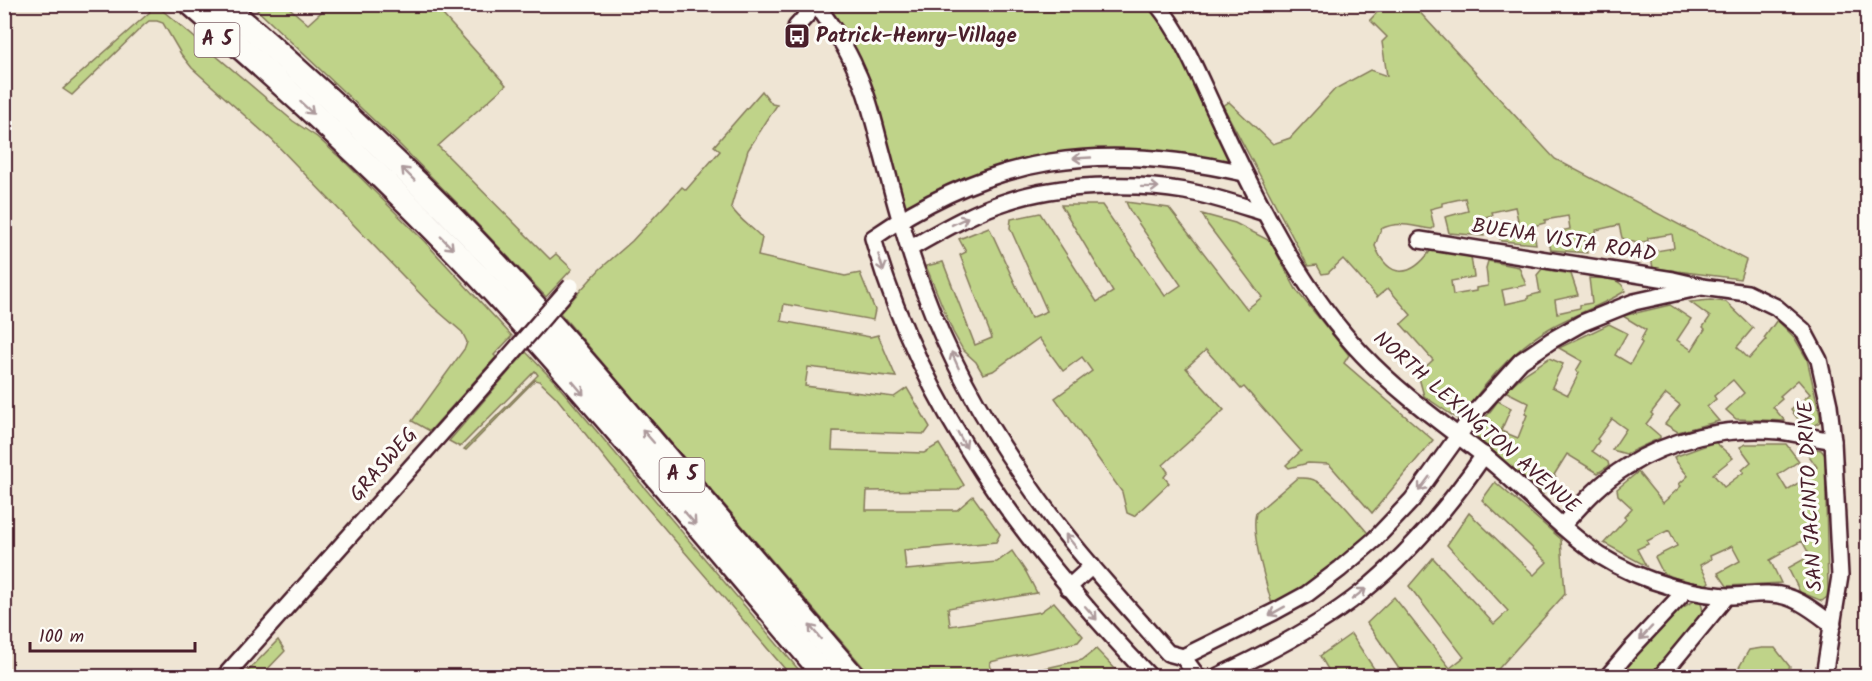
<svg xmlns="http://www.w3.org/2000/svg" width="1872" height="681" font-family="Kalam,sans-serif">
	<style>
		.green { fill: #bfd389; stroke: #84795a; stroke-width: 1.5 }
		.lines { fill: none; stroke-linecap: round; stroke-linejoin: round }
		.minor-casing { stroke: #4a1f2b; stroke-width: 20 }
		.highway-casing { stroke: #4a1f2b; stroke-width: 27 }
		.minor { stroke: #fdfcf7; stroke-width: 15 }
		.highway { stroke: #fdfcf7; stroke-width: 22 }
		.minor-bridge-casing { stroke: #4a1f2b; stroke-width: 20; stroke-linecap: butt }
		.minor-bridge { stroke: #fdfcf7; stroke-width: 15 }
		.oneway { stroke: #ac999b }
		.labels { text-anchor: middle; dominant-baseline: central; stroke-width: 6; stroke-linejoin: round; paint-order: stroke }
		.shield { fill: #fdfcf7; stroke: #806168; stroke-width: 1.5 }
		.shield-label { font-size: 20px; font-weight: bold; fill: #4a1f2b }
		.poi-label { font-size: 21px; font-weight: bold; fill: #4a1f2b; stroke: #fdfcf7; text-anchor: start }
		.street-label { font-size: 21px; fill: #4a1f2b; stroke: #fdfcf7 }
	</style>
	<rect width="100%" height="100%" fill="#efe5d4"/>
	<filter id="ink" filterUnits="userSpaceOnUse"><feTurbulence type="fractalNoise" baseFrequency=".0167" numOctaves="2"/><feDisplacementMap in="SourceGraphic" scale="12" xChannelSelector="R" yChannelSelector="G"/><feConvolveMatrix kernelMatrix="1 2 1 2 8 2 1 2 1" color-interpolation-filters="sRGB"/></filter>
	<g filter="url(#ink)">
		<g class="green">
			<path d="M816,4L1157,5L1244,173L1219,167L1051,160L899,219L874,119Z"/>
			<path d="M145,5H156L293,121L317,137L347,164L425,242L512,336L494,355L496,357L430,431L412,421L465,348L467,342L462,332L432,306L272,140L192,68L181,54L163,23L157,21H149L144,25L72,95L63,89L150,12Z"/>
			<path d="M252,5H286L308,24L329,5H434L506,85L438,146L550,259L556,254L572,269L546,297L465,211L401,146Z"/>
			<path d="M1384,5H1413L1555,159L1746,260L1740,279L1653,268L1650,252L1674,248L1672,234L1648,238V241L1636,243L1622,238L1619,225L1596,230V233L1584,236L1587,253L1551,250L1547,234L1570,229L1568,216L1545,220V223L1533,226L1536,244L1501,241L1495,226L1518,220L1515,207L1492,212L1493,215L1481,218L1484,236L1449,233L1445,217L1468,211L1465,198L1442,203V206L1430,209L1434,227L1432,229C1413,227 1399,220 1381,229L1375,246C1389,280 1411,278 1431,250L1471,257L1474,277L1451,281L1453,295L1476,291V288L1488,286L1486,268L1488,261L1519,267L1526,285L1502,290L1505,304L1528,299V296L1540,293L1537,275L1542,269L1571,274L1578,295L1555,300L1557,313L1580,308V305L1592,303L1589,278C1602,279 1621,276 1625,291C1602,306 1574,314 1550,328C1513,349 1483,385 1459,420L1424,396L1418,374L1433,360L1401,324L1411,315L1388,288L1377,297L1343,259L1328,273L1322,274L1317,265L1308,266L1223,106L1229,102L1273,144L1290,138L1335,89L1370,70L1387,76L1382,42L1387,37L1370,20Z"/>
			<path d="M762,91L772,104L777,105L748,150L731,207C740,221 751,226 762,238L758,256L845,276L860,273L875,310L873,320L784,304L781,321L870,337L878,335L896,377L808,367L805,386L894,397L907,388L930,427L925,434L833,431L832,450L924,453L939,444L964,485L958,490L867,491L866,510H957L973,496L1000,534L996,542L904,550L906,570L997,562L1012,551L1026,572L1037,593L948,608L950,626L1040,612L1054,602L1083,636L1078,642L990,662L992,676H871L560,313L599,270L632,241L682,187L686,190L720,151L714,146Z"/>
			<path d="M1126,202L1169,208L1247,309L1262,297L1208,225L1202,214L1235,223L1270,241L1297,291L1349,355L1344,363L1433,440L1372,513L1329,464L1308,463L1289,468L1286,465L1301,451L1244,387L1241,389L1206,350L1186,368L1224,410L1163,465L1168,472L1164,477L1169,483L1134,516L1127,513L1122,492L1055,398L1092,371L1082,357L1063,371L1039,338L993,371L983,374L976,362L963,350L953,332L926,266L943,262L975,345L992,338L960,255L966,252L959,239L989,227L1031,318L1047,311L1010,228L1011,219L1040,213L1097,302L1113,292L1061,205H1102L1165,296L1181,285L1130,211Z"/>
			<path d="M1710,300L1726,302L1753,328L1737,347L1749,359L1766,340L1764,338L1777,320L1794,337L1807,359L1820,415V422C1806,432 1799,421 1791,410L1810,394L1798,380L1780,396L1782,399L1773,407L1785,421L1736,419L1726,410L1744,393L1733,380L1714,396L1716,399L1707,407L1719,421L1678,432L1665,424L1680,405L1666,394L1651,413L1653,415L1646,424L1660,436V438L1626,454L1612,450L1626,429L1612,419L1597,439L1599,441L1592,451L1608,462L1609,466L1598,473L1567,454L1554,475L1556,477L1543,494L1473,434L1498,401L1511,408L1501,431L1518,438L1527,415L1525,414L1529,403L1505,391L1526,373L1549,358L1563,364L1552,387L1568,395L1579,373L1576,371L1582,361L1559,348L1609,324L1627,333L1615,355L1630,364L1642,343L1640,341L1646,330L1623,316L1670,305L1691,319L1677,340L1692,350L1705,329L1703,327L1710,317L1690,302Z"/>
			<path d="M526,352L555,382L804,676H791L611,466L556,397L539,381L535,380L466,450L464,449L538,375L535,371L460,447L449,441Z"/>
			<path d="M1715,442L1733,458L1713,474L1724,487L1744,472L1742,470L1751,462L1740,447L1746,444H1786L1799,461L1778,475L1787,490L1808,477L1807,474L1817,467L1802,446L1821,450L1825,455L1828,589L1827,597L1822,601L1800,592L1788,568L1810,556L1802,541L1780,552L1781,554L1770,560L1781,583L1727,586L1718,573L1740,561L1732,546L1710,556L1711,559L1700,565L1709,582L1706,585L1686,582L1663,573L1655,557L1677,546L1669,530L1647,541L1648,544L1637,549L1646,566L1604,543L1626,519L1624,517L1632,508L1618,495L1617,489L1638,472L1663,503L1681,486L1679,484L1688,476L1676,461L1674,457Z"/>
			<path d="M1297,478C1304,478 1310,477 1316,481C1335,491 1359,524 1374,540L1274,612C1268,588 1250,535 1256,513Z"/>
			<path d="M1495,482L1561,539L1565,594L1492,676H1404L1367,623L1394,597L1450,668L1464,657L1409,586L1433,558L1494,624L1508,611L1447,545L1469,513L1534,575L1547,562L1482,500Z"/>
			<path d="M1694,601L1701,602L1704,617L1655,676H1618L1672,613Z"/>
			<path d="M1351,634L1379,676H1332L1320,656Z"/>
			<path d="M278,640L285,651L261,676H243Z"/>
			<path d="M1762,648H1775L1790,667L1782,676H1734L1749,650Z"/>
			<path d="M1096,649L1122,676H1010L1082,660Z"/>
		</g>
		<g class="lines">
			<g class="minor-casing">
				<g id="minor">
					<path d="M816,4C831,25 846,46 856,70C869,97 875,127 883,156C895,202 907,247 924,291C948,356 984,421 1024,478C1066,541 1118,596 1168,653L1183,657L1197,676"/>
					<path d="M1157,4C1184,37 1199,78 1217,115C1239,163 1262,209 1288,254C1310,290 1334,325 1363,355C1399,393 1442,423 1483,455C1519,483 1549,518 1585,545C1624,575 1676,592 1725,596C1739,597 1754,593 1769,594C1794,594 1813,610 1833,625"/>
					<path d="M796,27L817,4"/>
					<path d="M1420,240L1673,280L1699,286"/>
					<path d="M909,249C941,231 973,212 1008,201C1058,184 1134,182 1185,191C1213,196 1239,205 1265,213"/>
					<path d="M1562,526C1581,505 1601,482 1626,467C1670,439 1726,426 1779,431C1797,433 1815,438 1833,441"/>
					<path d="M1068,588L1092,566"/>
					<path d="M1183,657L1274,612L1307,594L1340,569L1374,540L1412,500L1476,411L1521,361L1552,340L1582,323L1634,302L1702,287L1747,293L1776,307L1803,330L1819,360L1829,405L1833,441L1840,576L1824,676"/>
					<path d="M225,676L501,366"/>
					<path d="M1149,676C1027,548 922,411 873,238C994,154 1102,141 1244,173"/>
					<path d="M1218,676C1268,653 1318,627 1361,593C1409,554 1449,506 1484,455"/>
					<path d="M1608,676L1630,650L1685,591"/>
					<path d="M1661,676L1727,596"/>
				</g>
			</g>
			<g class="highway-casing">
				<g id="highway">
					<path d="M191,4C302,101 411,201 510,310C618,429 721,554 825,676"/>
					<path d="M223,4C299,70 373,138 444,209C518,284 587,364 655,444C721,521 787,599 853,676"/>
				</g>
			</g>
			<use href="#minor" class="minor"/>
			<use href="#highway" class="highway"/>
			<g class="minor-bridge-casing">
				<path id="minor-bridge" d="M501,366L571,286"/>
			</g>
			<use href="#minor-bridge" class="minor-bridge"/>
		</g>
		<defs><path id="oneway-shaft" d="M-6 0H5M1.5-3L5.5 0L1.5 3" fill="none" stroke-width="1.6" stroke-linecap="round" stroke-linejoin="round" transform="scale(1.5)"/></defs>
		<g class="oneway">
			<use href="#oneway-shaft" transform="translate(307 108) rotate(43)"/>
			<use href="#oneway-shaft" transform="translate(1082 158) rotate(177)"/>
			<use href="#oneway-shaft" transform="translate(408 174) rotate(-135)"/>
			<use href="#oneway-shaft" transform="translate(1150 187) rotate(1)"/>
			<use href="#oneway-shaft" transform="translate(960 221) rotate(-26)"/>
			<use href="#oneway-shaft" transform="translate(447 243) rotate(46)"/>
			<use href="#oneway-shaft" transform="translate(881 263) rotate(73)"/>
			<use href="#oneway-shaft" transform="translate(955 360) rotate(-114)"/>
			<use href="#oneway-shaft" transform="translate(578 388) rotate(50)"/>
			<use href="#oneway-shaft" transform="translate(648 436) rotate(-131)"/>
			<use href="#oneway-shaft" transform="translate(962 440) rotate(61)"/>
			<use href="#oneway-shaft" transform="translate(1424 484) rotate(127)"/>
			<use href="#oneway-shaft" transform="translate(690 518) rotate(49)"/>
			<use href="#oneway-shaft" transform="translate(1071 541) rotate(-129)"/>
			<use href="#oneway-shaft" transform="translate(1359 594) rotate(-38)"/>
			<use href="#oneway-shaft" transform="translate(1277 611) rotate(151)"/>
			<use href="#oneway-shaft" transform="translate(1091 613) rotate(49)"/>
			<use href="#oneway-shaft" transform="translate(815 632) rotate(-130)"/>
			<use href="#oneway-shaft" transform="translate(1646 633) rotate(133)"/>
		</g>
	</g>
	<defs>
		<g id="bus-square" transform="scale(1.35)"><rect x="-9" y="-9" width="18" height="18" rx="4" fill="#4a1f2b" stroke="#fdfcf7"/><path d="M-5-6H5V4H4V6H2V4H-2V6H-4V4H-5ZM-3.5-4V0h7V-4ZM-3.5 1.2v1.5H-2V1.2ZM2 1.2v1.5H3.5V1.2Z" fill="#fff"/></g>
	</defs>
	<g fill-rule="evenodd">
		<use href="#bus-square" x="797" y="36"/>
	</g>
	<g class="labels">
		<g class="shield">
			<rect x="194.5" y="23" width="45" height="34" rx="4.5"/>
			<rect x="659.5" y="458" width="45" height="34" rx="4.5"/>
		</g>
		<g class="shield-label">
			<text x="217" y="40">A 5</text>
			<text x="682" y="475">A 5</text>
		</g>
		<g class="poi-label">
			<text x="816" y="36">Patrick-Henry-Village</text>
		</g>
		<g class="street-label">
			<text transform="translate(1564 241) rotate(9)">BUENA VISTA ROAD</text>
			<text transform="translate(1476 423) rotate(41)">NORTH LEXINGTON AVENUE</text>
			<text transform="translate(384 465) rotate(-49)">GRASWEG</text>
			<text transform="translate(1811 496) rotate(-93)">SAN JACINTO DRIVE</text>
		</g>
	</g>
	<rect width="1872" height="681" fill="none" stroke="#fdfcf7" stroke-width="24"/>
	<rect x="12" y="12" width="1848" height="657" fill="none" stroke="#4a1f2b" stroke-width="2" filter="url(#ink)"/>
	<path d="M30 642v9h165v-9" fill="none" stroke="#4a1f2b" stroke-width="3"/>
	<text x="39" y="642" font-size="18" fill="#4a1f2b" stroke="#fdfcf7" stroke-width="4.5" paint-order="stroke">100 m</text>
</svg>
